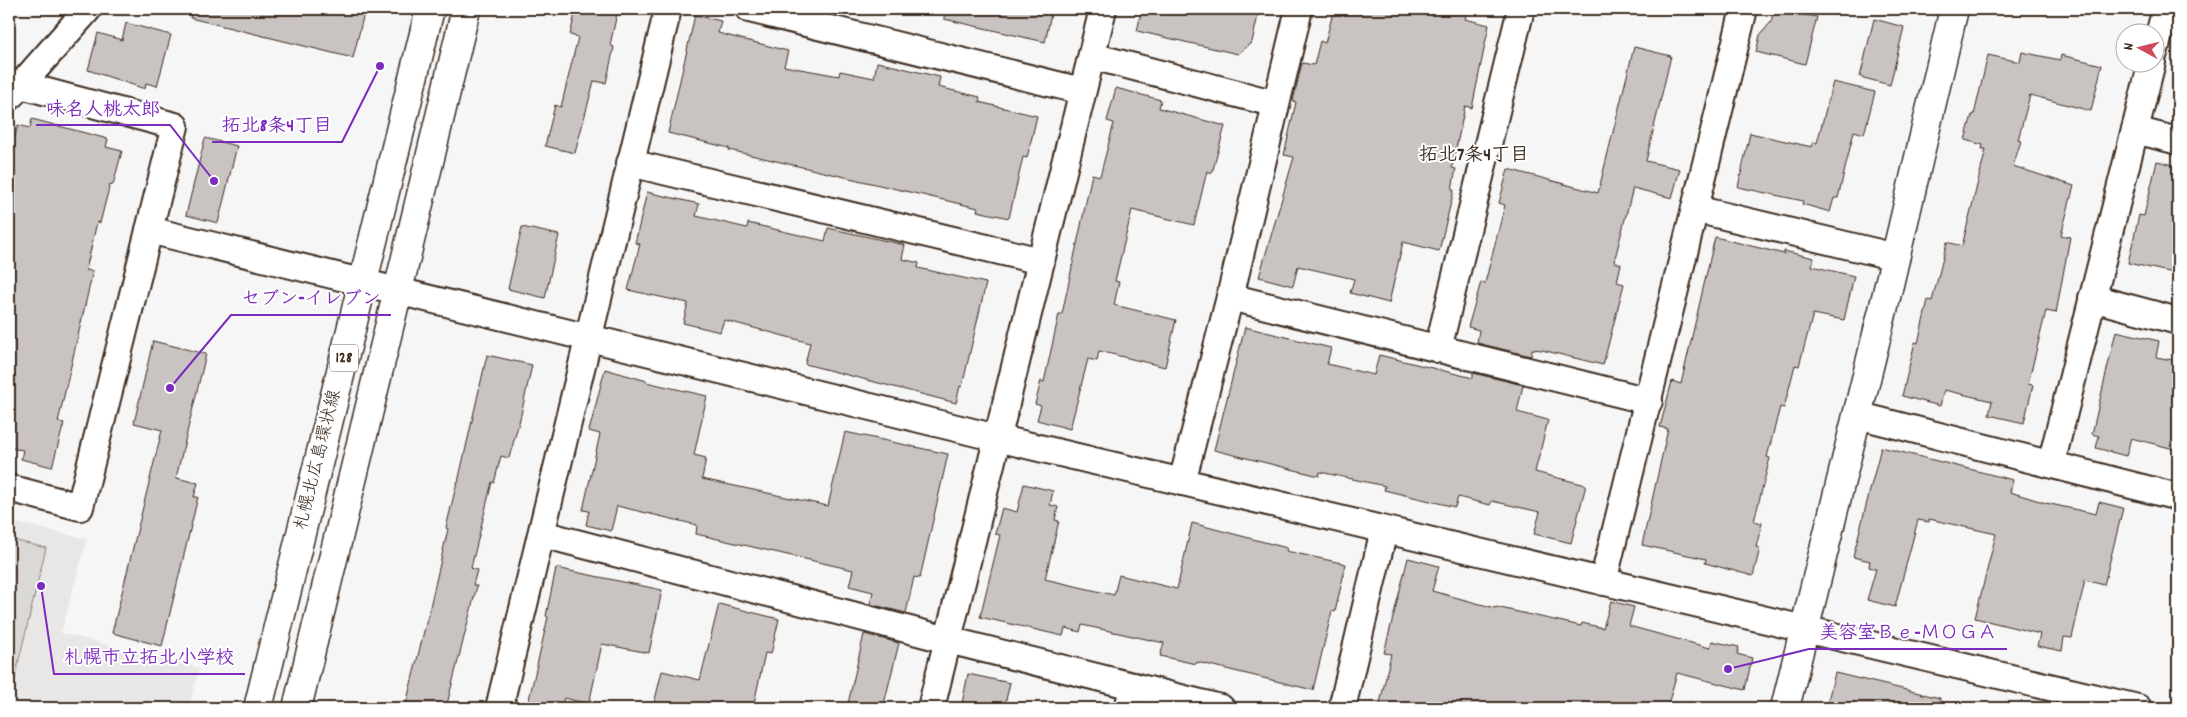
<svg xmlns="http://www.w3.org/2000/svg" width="2187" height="717" font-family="Dekko,'Klee One',sans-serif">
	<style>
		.built { fill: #e9e7e6 }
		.green { fill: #dbd9d6; stroke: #8b827a }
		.building { fill: #c9c3c1; stroke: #3b2a1e }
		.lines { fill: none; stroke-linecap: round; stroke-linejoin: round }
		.street-casing { stroke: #3b2a1e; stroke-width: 30 }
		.secondary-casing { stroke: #3b2a1e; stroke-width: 31 }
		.primary-casing { stroke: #3b2a1e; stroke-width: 31 }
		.street { stroke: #fff; stroke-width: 26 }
		.secondary { stroke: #fff; stroke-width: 28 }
		.primary { stroke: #fff; stroke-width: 28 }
		.labels { text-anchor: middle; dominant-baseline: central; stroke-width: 4; stroke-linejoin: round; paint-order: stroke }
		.shield { fill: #fff; stroke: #766a62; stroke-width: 1 }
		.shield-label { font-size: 16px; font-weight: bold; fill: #3b2a1e }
		.street-label { font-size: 18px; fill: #3b2a1e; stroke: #fff }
		.neighbourhood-label { font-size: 19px; font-weight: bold; fill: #3b2a1e; stroke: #fff }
		.leader { fill: none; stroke: #7b2cbf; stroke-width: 2 }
		.callout-dot { fill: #7b2cbf; stroke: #fff; stroke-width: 2 }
		.callout-label { font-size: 19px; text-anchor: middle; font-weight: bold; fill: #7b2cbf; stroke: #fff; stroke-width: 4; stroke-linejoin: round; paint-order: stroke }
	</style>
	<rect width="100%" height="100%" fill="#f7f6f6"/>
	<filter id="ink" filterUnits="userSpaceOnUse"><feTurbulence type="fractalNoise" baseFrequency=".02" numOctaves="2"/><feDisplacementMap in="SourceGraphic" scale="10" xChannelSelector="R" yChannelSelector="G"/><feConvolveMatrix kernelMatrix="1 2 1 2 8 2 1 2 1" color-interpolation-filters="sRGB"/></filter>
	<g filter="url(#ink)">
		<path class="built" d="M9,521L87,539L61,633L199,668L189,708H9Z"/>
		<path class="green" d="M9,539L46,548L9,701Z"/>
		<g class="building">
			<path d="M192,9H365L353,58L190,18Z"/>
			<path d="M576,9H618L610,45L614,47L606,83L594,81L575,153L545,146L555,105L561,107L578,37L570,35Z"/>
			<path d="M945,9H1052L1045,42L944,19Z"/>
			<path d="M1142,9H1245L1259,11L1252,42L1238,54L1137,31Z"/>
			<path d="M1334,9H1467L1465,19L1489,25L1472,108L1465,106L1452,168L1456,169L1452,189L1454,190L1439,251L1403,242L1389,303L1350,293L1354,279L1298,266L1293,286L1259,277L1294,157L1284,155L1296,102L1293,101L1302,63L1314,65L1320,41L1325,43Z"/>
			<path d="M1774,9L1817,17L1805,64L1756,52L1760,35L1771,22Z"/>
			<path d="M695,15L721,21L718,33L788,51L784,66L839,76L840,71L874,78L877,62L940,77L938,87L980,97L979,102L1037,116L1027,158L1023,157L1009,218L977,211L978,208L729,150V148L668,133Z"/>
			<path d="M1874,19L1904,27L1890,85L1860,77Z"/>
			<path d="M126,23L171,35L157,86L146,83L145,89L88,70L98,33L122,40Z"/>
			<path d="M1634,47L1671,56L1646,161L1680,169L1672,198L1633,188L1614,262L1621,264L1617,282L1624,284L1603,365L1542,350L1532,349L1531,356L1477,343L1479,330L1468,327L1481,282L1485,283L1505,205L1499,203L1508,169L1598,193Z"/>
			<path d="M2022,52L2060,60L2061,55L2102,65L2091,111L2030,95L2018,140L2021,141L2013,166L2074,186L2061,235L2070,237L2056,313L2046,311L2028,384L2033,385L2024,423L1989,415L1992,401L1944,390L1940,406L1902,396L1915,342L1918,343L1928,300L1932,301L1947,242L1962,246L1986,149H1982L1983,145L1965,140L1972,115H1974L1988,55L2020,62Z"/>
			<path d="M1833,82L1875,92L1864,134L1854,131L1838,198H1834L1830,212L1802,204L1803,201L1738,187L1750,133L1812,147L1813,142L1817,143Z"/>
			<path d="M1116,88L1161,100L1159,108L1225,126L1212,173L1207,171L1194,225L1132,210L1115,281L1119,282L1114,305L1176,320L1165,367L1099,351L1097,361L1088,359L1070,429L1037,420L1041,406L1035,404L1041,381L1044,382L1059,314H1062L1092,174L1100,176L1114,123L1107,121Z"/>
			<path d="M32,119L108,139L106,147L122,151L113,185L110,184L100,223L97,222L86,270L93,271L58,422L64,423L52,467L21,459L23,450L9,448V159L18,125L30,128Z"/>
			<path d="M205,138L237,146L218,223L186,215Z"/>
			<path d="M2157,161L2178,166V274L2128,263L2139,215L2144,216Z"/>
			<path d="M647,192L699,204L696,216L747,228L748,223L825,241L828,228L905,245L902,259L919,263L918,268L986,283L962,387L960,386L956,403L805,364L810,343L724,320L720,332L683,323L688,303L628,290L640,244L635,243Z"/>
			<path d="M522,227L559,235L545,298L508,289Z"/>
			<path d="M1715,237L1784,254V251L1814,258L1812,266L1854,276L1844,320L1813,314L1799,366L1795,365L1784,408L1780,407L1767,457L1770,458L1754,521L1762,523L1756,547L1760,548L1753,576L1705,563L1706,559L1642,545L1668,429L1660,427L1672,381L1681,384Z"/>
			<path d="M1245,327L1331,348L1327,364L1374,375L1379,355L1473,378V373L1523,385L1517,412L1548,420L1535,472L1586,485L1571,543L1534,534L1540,512L1492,501L1490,505L1458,497L1455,507L1384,490L1385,486L1320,472L1319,476L1214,450Z"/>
			<path d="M2116,331L2159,341L2156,357L2178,361V450L2131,438L2126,456L2096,448L2099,436L2092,434Z"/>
			<path d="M153,341L206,354L176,478L198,483L194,497H198L162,646L112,633L162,430L134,423Z"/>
			<path d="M487,355L532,365L520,419L509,458L501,456L494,483L492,482L471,568L477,570L473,585L477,586L446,708H405L430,607L448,529L446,528L457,482H458Z"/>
			<path d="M605,369L647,381L646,382L707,396L694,455L706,458L702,479L828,506L845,432L948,454L920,578L914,577L906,613L870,604L873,592L849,586L853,570L696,534L697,525L617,506L611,531L586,525L589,511L583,510L600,434L589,431Z"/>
			<path d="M1881,447L2013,480L2010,492L2046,503L2096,514L2099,502L2123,508L2104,585L2085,580L2072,638L2064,637L2062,651L2037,646L2040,634L1975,618L1996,534L1929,519V522L1918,520L1895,607L1867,600L1876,569L1869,567L1870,561L1853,557Z"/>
			<path d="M1024,484L1053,491L1050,505L1058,507L1055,520L1059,521L1045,579L1114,595L1119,575L1177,589L1192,523L1287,548L1286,551L1346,564L1335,612L1332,611L1313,690L1197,662L1196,664L1160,656L1164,643L1082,625L1080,632L1065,628L1063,636L980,617L1000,535L995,534L1002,508L1017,512Z"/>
			<path d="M1408,558L1439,566L1432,591L1495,608L1496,607L1581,626L1582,623L1603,628L1611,601L1634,607L1629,626L1710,648L1712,641L1739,647L1737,654L1752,658L1745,690L1677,673L1667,708H1379L1391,654L1384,653Z"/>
			<path d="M556,568L662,590L649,653L602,644L589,704L564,698L561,708H527L548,617L546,616Z"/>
			<path d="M719,604L779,619L771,654L765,653L753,708H653L662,671L700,680Z"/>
			<path d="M864,634L899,643L883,708H847Z"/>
			<path d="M1835,673L1940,698L1939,708H1826Z"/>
			<path d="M968,674L1010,683L1004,708H961Z"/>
		</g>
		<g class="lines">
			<g class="street-casing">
				<g id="street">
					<path d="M749,9L1082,91"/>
					<path d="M2154,53L2166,9"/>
					<path d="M1092,56L1276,104"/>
					<path d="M21,85L88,9"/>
					<path d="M9,97L21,85L175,126L80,507L9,488"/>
					<path d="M2135,130L2178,141"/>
					<path d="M630,163L1041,261"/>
					<path d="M1695,209L1896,257"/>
					<path d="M149,230L997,438L2138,708"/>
					<path d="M1230,297L1649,401"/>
					<path d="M2092,298L2178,321"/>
					<path d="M1438,349L1521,9"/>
					<path d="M1857,415L2178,497"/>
					<path d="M2051,464L2152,62"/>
					<path d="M1182,482L1230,297L1299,9"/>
					<path d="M542,534L948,640L1221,708"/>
					<path d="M1603,582L1744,9"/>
					<path d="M499,708L668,9"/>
					<path d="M931,708L1103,9"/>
					<path d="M1128,708L1134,686"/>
					<path d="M1342,708L1384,530"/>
				</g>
			</g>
			<g class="secondary-casing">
				<path id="secondary" d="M1785,708L1883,310L1954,9"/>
			</g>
			<g class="primary-casing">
				<g id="primary">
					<path d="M258,708L430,9"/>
					<path d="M297,708L466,9"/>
				</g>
			</g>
			<use href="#street" class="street"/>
			<use href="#secondary" class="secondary"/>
			<use href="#primary" class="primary"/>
		</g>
	</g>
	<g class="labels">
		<rect class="shield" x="330" y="344.5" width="28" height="27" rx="4"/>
		<g class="shield-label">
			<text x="344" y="358">128</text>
		</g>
		<g class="street-label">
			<text transform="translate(319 460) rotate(-76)">札幌北広島環状線</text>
		</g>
		<g class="neighbourhood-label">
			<text x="1474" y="156">拓北7条4丁目</text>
		</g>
	</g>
	<path class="leader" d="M214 181L170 125H36M380 66L342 142H212M170 388L231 315H391M1728 669L1809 649H2007M41 586L54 674H245"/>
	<g class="callout-dot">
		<circle cx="214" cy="181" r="5"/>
		<circle cx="380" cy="66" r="5"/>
		<circle cx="170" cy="388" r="5"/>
		<circle cx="1728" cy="669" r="5"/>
		<circle cx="41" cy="586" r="5"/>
	</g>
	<g class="callout-label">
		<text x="103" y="115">味名人桃太郎</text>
		<text x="277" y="131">拓北8条4丁目</text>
		<text x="311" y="304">セブン-イレブン</text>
		<text x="1908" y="638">美容室Ｂｅ−ＭＯＧＡ</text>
		<text x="149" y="663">札幌市立拓北小学校</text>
	</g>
	<rect width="2187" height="717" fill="none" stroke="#fff" stroke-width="30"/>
	<rect x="15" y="15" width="2157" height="687" fill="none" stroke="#3b2a1e" stroke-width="2" filter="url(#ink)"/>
	<g transform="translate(2140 48) rotate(277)"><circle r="24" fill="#ffffff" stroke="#b1aaa5"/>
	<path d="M0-4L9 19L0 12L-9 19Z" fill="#d1495b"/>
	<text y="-8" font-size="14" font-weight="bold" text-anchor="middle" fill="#3b2a1e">N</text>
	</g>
</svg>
